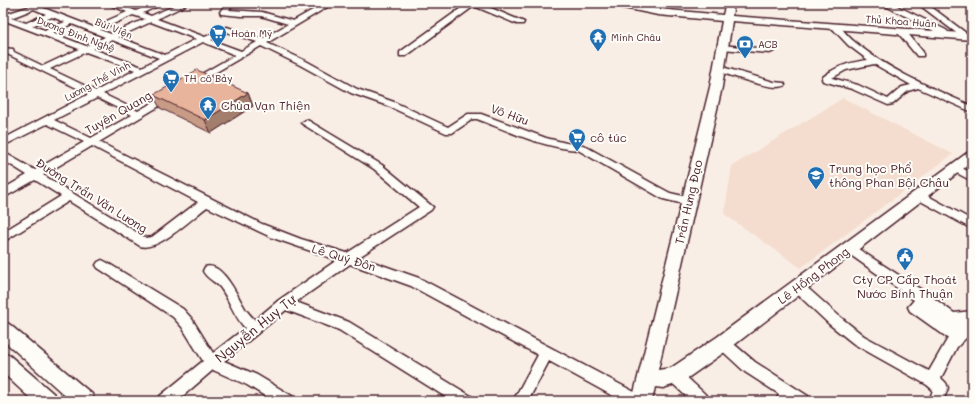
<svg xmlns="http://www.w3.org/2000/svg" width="975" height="404" font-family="Mali,sans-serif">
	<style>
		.built { fill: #f4ddcf }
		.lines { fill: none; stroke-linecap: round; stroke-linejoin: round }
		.minor-casing { stroke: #4a1f2b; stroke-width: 3 }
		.major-casing { stroke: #4a1f2b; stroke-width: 3 }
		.minor { fill: #fdfcf7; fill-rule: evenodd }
		.major { fill: #fdfcf7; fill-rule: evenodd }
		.wall { fill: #c89b86; stroke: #4a1f2b }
		.shaded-wall { fill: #a37e6d; stroke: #4a1f2b }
		.building { fill: #e9b49c; stroke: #4a1f2b }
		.labels { text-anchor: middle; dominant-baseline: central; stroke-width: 4; stroke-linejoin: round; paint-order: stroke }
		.far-street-label { font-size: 10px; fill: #4a1f2b; stroke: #fdfcf7 }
		.far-poi-label { font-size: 10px; fill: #4a1f2b; stroke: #fdfcf7; text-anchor: start }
		.poi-label { font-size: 12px; fill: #4a1f2b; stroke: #fdfcf7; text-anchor: start }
		.street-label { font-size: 12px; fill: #4a1f2b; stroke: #fdfcf7 }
		.near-street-label { font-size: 14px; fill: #4a1f2b; stroke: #fdfcf7 }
	</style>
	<rect width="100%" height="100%" fill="#f9eee5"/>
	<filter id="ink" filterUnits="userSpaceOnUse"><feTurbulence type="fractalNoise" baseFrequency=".025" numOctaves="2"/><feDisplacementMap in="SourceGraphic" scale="8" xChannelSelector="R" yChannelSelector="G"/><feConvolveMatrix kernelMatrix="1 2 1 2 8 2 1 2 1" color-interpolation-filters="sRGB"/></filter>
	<g filter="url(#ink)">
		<g class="built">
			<path d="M115,3H160L139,12Z"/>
			<path d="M843,98L953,154L801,268L724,214L732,166Z"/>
		</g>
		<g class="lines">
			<g class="minor-casing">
				<g id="minor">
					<path d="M40,3L44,5L41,7L93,27L127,12L106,3H116L136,11L154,3H164L143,13L151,16L180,3H190L157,19L205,37L227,27L262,39L288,24L261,16H241L221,14L220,12L226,3H234L229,10L262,12L293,21L325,3H334L267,43L306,61L357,89L394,102L448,127L468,114H481L546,138L566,143L583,145L657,186L670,193L692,198L693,201L692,204L688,205L663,199L578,150C543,148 509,131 477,119H473L452,133H446L388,106L351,93L300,65L261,46L194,85L191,84L190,82L191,80L235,55L203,42L103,94L138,111L167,94H173L174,96L173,98L99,142L262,224L301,239L347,253L419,207L374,169L301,123L306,120L309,121L382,165L433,207L431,210L359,257L419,278L642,396L644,401H622L549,361L528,401H513L538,355L411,286L350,264L296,302L349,322L471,396L473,401H452L339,330L286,310L224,361L257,375L292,396L294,401H273L247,385L213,370L177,401H158L160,396L203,361L182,327L173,317L98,268L96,265L98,262L102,260L106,262L183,309L192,319L213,353L245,328C233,315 229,298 219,286C214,281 206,278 203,271L205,267C223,261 238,298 246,310C249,314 252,317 255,320L279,300L337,260L273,238L207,207C192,218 158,252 140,246L69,201L3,242V232L61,196L35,180L3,198V189L27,175L3,160V152L35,170L84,142L47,124L3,146V139L89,94L3,52V48L13,49L14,52L43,66L79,49L3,20V15ZM34,9L46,14L26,23L11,18ZM133,15L145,19L111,34L100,30ZM52,17L65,22L45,30L32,26ZM151,22L196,39L165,55L118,37ZM72,24L105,37L86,46L52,33ZM227,32L257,42L241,51L211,40ZM112,40L159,58L142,67L93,49ZM86,52L135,70L96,91L50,69ZM97,98L132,115L91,138L54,120ZM92,146L198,202L152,237L146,238L43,175Z"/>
					<path d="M468,3H479L524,22L523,24H517L474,6L406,56H400V52Z"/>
					<path d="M917,3H926L970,36L966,38H963Z"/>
					<path d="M833,25H839C844,31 849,38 856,43C890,71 932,88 972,106V112L918,88L908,91L893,104L888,105L852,89L823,81L822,79L823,77C836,66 851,62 868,60L848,45L833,29ZM874,64L911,85L902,87L888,99L858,85L832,78L846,70Z"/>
					<path d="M899,30H905L923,52V56H917L899,34Z"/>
					<path d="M719,45L770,49L774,51L770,53L722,49L718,47Z"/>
					<path d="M716,67H722L774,82L784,83L785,85C777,93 728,74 716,71L715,69Z"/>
					<path d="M955,165L972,173V181L951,170L950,168Z"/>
					<path d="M919,191L972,220V229L915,198L914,195L915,192Z"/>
					<path d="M849,243L928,294L954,313L972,311V323H969L972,325V339L967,337L957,347L941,378L946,383L948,388L943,401H929L933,390L927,385L854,344L829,324L794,291L792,287L794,283L798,282L802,283L839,316L864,336L929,371L948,338L910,311L908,307L914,300L845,251L843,248L845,245Z"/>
					<path d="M723,337L728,339L755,362L808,396L810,401H776L779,394L745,372L718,347L716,343L718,339Z"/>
					<path d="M675,369L680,371L707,396L709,401H691L670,381L668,376L670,371Z"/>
				</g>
			</g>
			<g class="major-casing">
				<g id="major">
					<path d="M610,3H627L658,9L723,15L726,3H734L732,16L934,31L880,3H891L946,30L948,32L972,34V40L732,21L722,87L658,370L671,368L717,337L967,153L972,152V162L729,349L682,382L663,388L655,387L652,401H632L710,87L722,21L658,15L614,6Z"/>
					<path d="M3,321L9,324L92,394L95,401H71L3,340Z"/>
					<path d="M3,353L9,355L54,394L57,401H33L3,373Z"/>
				</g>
			</g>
			<use href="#minor" class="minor"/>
			<use href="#major" class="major"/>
		</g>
		<path class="wall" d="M248,93L253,106L211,133L160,108L153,95Z"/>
		<path class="shaded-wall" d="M248,93L253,106L211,133L205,120Z"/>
		<path class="building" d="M197,70L248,93L205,120L153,95Z"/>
	</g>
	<defs>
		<g id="supermarket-pin" transform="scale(0.9)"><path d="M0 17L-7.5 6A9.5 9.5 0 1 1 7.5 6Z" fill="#1f6fb2" stroke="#fdfcf7"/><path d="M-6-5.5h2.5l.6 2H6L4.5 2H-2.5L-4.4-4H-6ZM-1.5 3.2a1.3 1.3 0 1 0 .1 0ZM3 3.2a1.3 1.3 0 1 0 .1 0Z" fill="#fff"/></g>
		<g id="temple-pin" transform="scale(0.9)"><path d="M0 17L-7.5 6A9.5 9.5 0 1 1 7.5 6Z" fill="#1f6fb2" stroke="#fdfcf7"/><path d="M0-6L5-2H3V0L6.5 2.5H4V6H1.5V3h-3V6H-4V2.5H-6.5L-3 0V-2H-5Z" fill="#fff"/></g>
		<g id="bank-pin" transform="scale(0.9)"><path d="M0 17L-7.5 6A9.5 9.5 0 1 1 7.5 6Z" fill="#1f6fb2" stroke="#fdfcf7"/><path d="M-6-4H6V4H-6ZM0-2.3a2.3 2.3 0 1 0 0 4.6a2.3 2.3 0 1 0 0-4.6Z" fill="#fff"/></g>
		<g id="school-pin" transform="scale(0.9)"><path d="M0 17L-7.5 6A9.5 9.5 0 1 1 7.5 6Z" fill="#1f6fb2" stroke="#fdfcf7"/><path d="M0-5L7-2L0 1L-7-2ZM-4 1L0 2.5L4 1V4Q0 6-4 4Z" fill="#fff"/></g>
		<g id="civic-pin" transform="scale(0.9)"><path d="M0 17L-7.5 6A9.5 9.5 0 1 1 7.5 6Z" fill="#1f6fb2" stroke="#fdfcf7"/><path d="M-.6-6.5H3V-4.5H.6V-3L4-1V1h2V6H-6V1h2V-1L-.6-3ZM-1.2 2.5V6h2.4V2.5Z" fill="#fff"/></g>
	</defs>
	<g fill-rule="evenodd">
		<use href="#supermarket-pin" x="218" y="33"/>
		<use href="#temple-pin" x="598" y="37"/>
		<use href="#bank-pin" x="745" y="44"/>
		<use href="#supermarket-pin" x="171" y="78"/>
		<use href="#temple-pin" x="208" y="105"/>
		<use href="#supermarket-pin" x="577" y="137"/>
		<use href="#school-pin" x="816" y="175"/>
		<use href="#civic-pin" x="905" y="256"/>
	</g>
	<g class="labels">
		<g class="far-street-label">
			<text transform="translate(901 21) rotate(4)">Thủ Khoa Huân</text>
			<text transform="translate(114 28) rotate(22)">Bùi Viện</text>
			<text transform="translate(76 34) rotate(21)">Dương Đình Nghệ</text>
			<text transform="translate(97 81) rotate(-28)">Lương Thế Vinh</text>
		</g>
		<g class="far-poi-label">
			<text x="231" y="33">Hoàn Mỹ</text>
			<text x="611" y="37">Minh Châu</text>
			<text x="758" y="44">ACB</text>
			<text x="184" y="78">TH cô Bảy</text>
		</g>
		<g class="poi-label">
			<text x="221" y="105">Chùa Vạn Thiện</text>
			<text x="590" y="137">cô túc</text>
			<text x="829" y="168">Trung học Phổ<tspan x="829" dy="14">thông Phan Bội Châu</tspan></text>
			<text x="905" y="279" text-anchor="middle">Cty CP Cấp Thoát<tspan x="905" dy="14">Nước Bình Thuận</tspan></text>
		</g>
		<g class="street-label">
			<text transform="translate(118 112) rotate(-30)">Tuyên Quang</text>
			<text transform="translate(510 114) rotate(20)">Võ Hữu</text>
			<text transform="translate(92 195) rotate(32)">Đường Trần Văn Lương</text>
			<text transform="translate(688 202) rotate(-77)">Trần Hưng Đạo</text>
			<text transform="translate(344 257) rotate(17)">Lê Quý Đôn</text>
			<text transform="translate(813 275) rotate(-37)">Lê Hồng Phong</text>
		</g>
		<g class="near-street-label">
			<text transform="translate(255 328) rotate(-39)">Nguyễn Huy Tự</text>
		</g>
	</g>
	<rect width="975" height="404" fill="none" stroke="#fdfcf7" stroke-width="16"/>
	<rect x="8" y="8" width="959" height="388" fill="none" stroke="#4a1f2b" stroke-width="1.5" filter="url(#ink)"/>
</svg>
